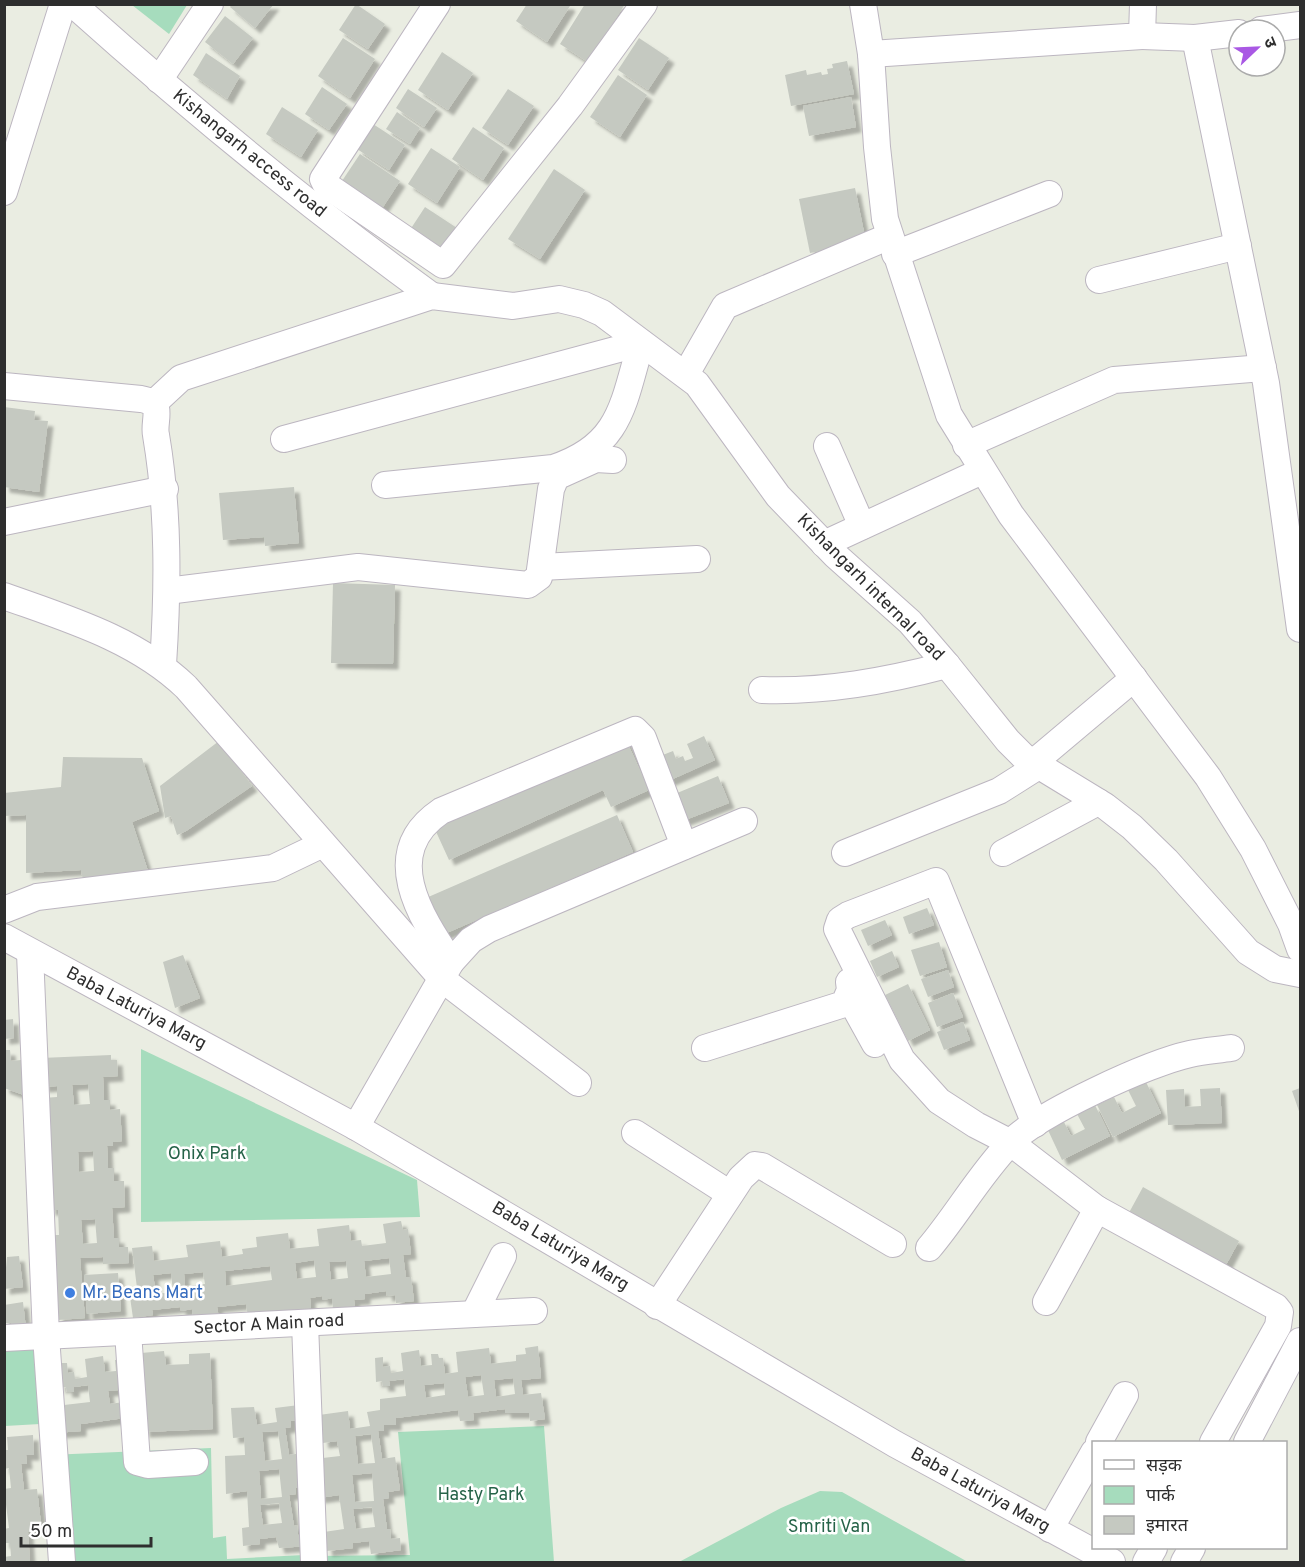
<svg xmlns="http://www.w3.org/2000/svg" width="1305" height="1567" font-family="Overpass,'Noto Sans Devanagari',sans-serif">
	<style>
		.green { fill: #a6dcbd }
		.building { fill: #c5c9c1; fill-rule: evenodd; filter: url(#shadow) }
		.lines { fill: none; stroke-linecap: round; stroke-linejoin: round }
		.minor-casing { stroke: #bcb6c0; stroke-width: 28 }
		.minor { stroke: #fff; stroke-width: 26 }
		.shop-dot { fill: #3f7fe0; stroke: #fff; stroke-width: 2 }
		.labels { text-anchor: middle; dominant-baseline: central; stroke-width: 5; stroke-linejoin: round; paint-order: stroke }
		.street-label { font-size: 18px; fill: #2e2e2e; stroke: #fff }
		.park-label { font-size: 18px; fill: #256348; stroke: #fff }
		.shop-label { font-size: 18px; fill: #366cbe; stroke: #fff; text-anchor: start }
	</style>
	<defs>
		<filter id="shadow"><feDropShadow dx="5.5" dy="5.5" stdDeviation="1.5" flood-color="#0004"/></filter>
	</defs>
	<rect width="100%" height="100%" fill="#eaede2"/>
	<g class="green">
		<path d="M132,5H187L169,34Z"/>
		<path d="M141,1049L417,1180L420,1217L141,1222Z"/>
		<path d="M36,1341L40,1424L5,1426V1344Z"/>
		<path d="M544,1426L554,1562H314L313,1556L410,1555L398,1432Z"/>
		<path d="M211,1448L213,1538L226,1536L227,1559L304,1555V1562H55L49,1455Z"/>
		<path d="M820,1491L842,1492L968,1562H679L781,1508Z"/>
	</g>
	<g class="building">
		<path d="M232,4H274L255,28L230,7Z"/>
		<path d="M356,4L385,24L368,49L339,30Z"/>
		<path d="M527,4H568L570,6L547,42L516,21Z"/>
		<path d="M585,4H625L588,62L560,44Z"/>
		<path d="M225,16L253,38L233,64L205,42Z"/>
		<path d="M343,38L375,59L350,98L318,76Z"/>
		<path d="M639,38L669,58L648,90L618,70Z"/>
		<path d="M442,52L473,73L448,110L418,90Z"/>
		<path d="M206,53L240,76L227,99L193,75Z"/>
		<path d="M847,61L854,94L791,106L785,75L806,70L807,75L821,72L822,75L828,74L827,69L833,68L832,64Z"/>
		<path d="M618,75L647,95L620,137L590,117Z"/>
		<path d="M322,87L347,104L329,130L305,114Z"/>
		<path d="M408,89L437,108L424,127L396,108Z"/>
		<path d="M508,89L534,106L508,145L482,128Z"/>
		<path d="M851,97L856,127L809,136L803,106Z"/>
		<path d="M282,107L318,130L301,157L266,134Z"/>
		<path d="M397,112L420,128L410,144L386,129Z"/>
		<path d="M373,124L405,145L389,170L357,149Z"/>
		<path d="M473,127L504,148L483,180L452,159Z"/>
		<path d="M431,148L460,167L437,203L408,184Z"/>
		<path d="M360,154L400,181L377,216L336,190Z"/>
		<path d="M554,169L585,190L540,259L508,239Z"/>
		<path d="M855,188L866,242L810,253L799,199Z"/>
		<path d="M425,207L460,230L439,262L404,239Z"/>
		<path d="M4,407L35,411L34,420L48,421L39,492L4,487Z"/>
		<path d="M294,487L299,543L265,546L264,537L223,540L219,493Z"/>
		<path d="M333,583L395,585L393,664L331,663Z"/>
		<path d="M704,736L715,760L666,782L655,758L673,751L676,759L683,756L685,761L693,758L687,744Z"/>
		<path d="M625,738L649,790L611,807L603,790L449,860L433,825Z"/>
		<path d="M219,741L252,786L186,831L177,835L171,816L165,818L160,786Z"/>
		<path d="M63,757L142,758L159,811L132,822L148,871L83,880L81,870L26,873V815L4,816V793L61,787Z"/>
		<path d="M718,776L729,803L680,822L670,796Z"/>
		<path d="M617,815L633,852L442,935L426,898Z"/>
		<path d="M927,908L934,925L909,934L903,917Z"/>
		<path d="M885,920L892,935L868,946L861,930Z"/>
		<path d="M939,942L947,967L920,976L911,950Z"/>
		<path d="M892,951L899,967L877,977L870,961Z"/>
		<path d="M183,955L200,998L175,1008L163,962Z"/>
		<path d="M948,970L954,987L928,997L921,979Z"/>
		<path d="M908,984L930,1030L908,1041L885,995Z"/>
		<path d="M953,993L963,1017L937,1027L928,1003Z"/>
		<path d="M13,1019L14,1038L4,1039V1020Z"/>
		<path d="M963,1022L970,1040L944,1050L937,1032Z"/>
		<path d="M4,1050H10L11,1061L21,1060L24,1095L4,1088Z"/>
		<path d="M111,1055V1060H117L118,1076L103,1077L104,1100H110V1110L120,1109L122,1141L113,1142V1146H107L108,1168H114V1181H124L125,1207L112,1208L114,1238H119V1247H128L129,1263L103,1264V1257L80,1258L85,1318L58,1320L52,1235H59L58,1210H50L43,1098L57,1097V1086L43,1087L41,1058ZM88,1084L90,1104L74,1105L72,1085ZM93,1151L94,1171L79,1172L78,1152ZM95,1219L97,1243L83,1244L81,1220Z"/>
		<path d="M1146,1082L1161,1113L1113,1137L1097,1105L1114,1097L1122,1113L1136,1106L1128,1090Z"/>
		<path d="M1220,1088L1222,1123L1168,1125L1166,1090L1184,1089L1185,1107L1201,1106L1200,1089Z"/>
		<path d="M1300,1088V1114L1292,1091Z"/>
		<path d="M1095,1105L1110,1136L1062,1160L1047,1128L1063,1120L1071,1136L1085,1129L1077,1114Z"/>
		<path d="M1143,1187L1239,1241L1221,1274L1125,1220Z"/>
		<path d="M401,1221L403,1230L408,1229L411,1254L403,1255L406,1277H411L414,1301L396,1303L395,1295L387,1296L386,1291L365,1294V1299L354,1300L355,1308L333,1310L332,1298L323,1300L322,1296L310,1298L311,1308L248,1316L246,1304L217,1307L219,1318L193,1321L192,1309L181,1311L180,1307L152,1310L153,1315L133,1318L130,1297L138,1296L132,1248L152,1246L154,1261L188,1257L186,1245L220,1241L222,1257L243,1254L242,1249L257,1247L256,1237L288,1233L290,1249L319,1246L317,1229L349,1225L351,1241L361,1240L362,1246L386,1243L383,1224ZM389,1258L391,1274L366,1277L364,1261ZM314,1260L316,1277L297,1279L295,1263ZM346,1261L348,1278L331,1280L329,1262ZM270,1266L272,1280L226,1286L225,1271ZM203,1272L205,1284L185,1286L184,1274ZM171,1273L173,1292L156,1294L153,1275Z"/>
		<path d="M19,1256L23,1287L4,1289L7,1257Z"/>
		<path d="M118,1273L121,1311L87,1314L84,1275Z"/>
		<path d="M23,1302L26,1329L12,1330L11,1323H4V1305Z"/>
		<path d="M538,1346L541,1378L521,1380L523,1395L541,1393L545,1419L530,1421L529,1413H505V1409L473,1413L474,1420L460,1421L458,1410L396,1418V1425H384V1431H378L382,1459L395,1457L400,1490L388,1492L389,1498L383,1499L387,1529H390L391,1539L400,1538L401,1550L371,1554L369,1541L353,1543V1548L327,1551L324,1532L344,1529L339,1495L319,1498L314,1459L340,1456L337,1441L323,1443L319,1415L348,1411L350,1429L370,1426L367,1412L380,1410V1399L406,1396L404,1379L389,1381L390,1386H383L382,1381L376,1382L375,1358L383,1357V1367L390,1366L391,1373L403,1371L401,1353L419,1350L421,1366L432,1365L431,1354H438L439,1358H443L445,1374L458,1372L456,1352L489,1348L491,1364L516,1361V1355L526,1354L525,1348ZM481,1375L484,1395L468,1397L465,1377ZM513,1378L515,1394L496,1397L494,1380ZM444,1383L445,1395L426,1398L424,1385ZM371,1434L375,1463L358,1464L355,1436ZM372,1473L374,1501L355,1502L352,1475ZM372,1507L375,1527L356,1529L353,1509Z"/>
		<path d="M164,1351L166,1365L189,1364V1354L210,1353L213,1429L144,1432L141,1353Z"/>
		<path d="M103,1356L105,1372L116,1371L115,1360H122L129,1389L108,1391L110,1404L130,1401L132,1417L81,1424V1431L55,1433L64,1418V1405L90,1402L88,1385L74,1387V1392H67L66,1387L60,1388L59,1363H67L68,1373L74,1372L75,1379L87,1377L85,1359Z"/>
		<path d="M299,1405L301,1420L291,1421V1427L285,1428L289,1455L302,1453L307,1486L296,1488V1494L289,1495L294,1526L297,1525L298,1535L307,1534L308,1546L279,1548L276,1537L260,1539V1544L243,1546L242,1528L249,1527L247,1491L226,1494L225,1456L245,1455L244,1437L233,1438L231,1408L254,1407L257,1425L277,1422L275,1408ZM278,1431L282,1459L265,1461L262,1432ZM279,1469L282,1497L261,1499L259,1471ZM279,1503L282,1523L263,1525L260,1505Z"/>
		<path d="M33,1435L34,1455H26L27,1464H21L24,1490L37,1489L41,1524L31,1525L32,1532H28L30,1562H4V1557L11,1556L10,1543H4V1529L9,1528L4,1489L11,1488L9,1468L4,1469V1450H8L7,1437Z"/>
	</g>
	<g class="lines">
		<g class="minor-casing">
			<g id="minor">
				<path d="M73,4C188,107 307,205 432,296"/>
				<path d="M437,4L323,179L326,185L443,265L570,106L644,4"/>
				<path d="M863,4L871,54L877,147L885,219L949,415L1011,515L1208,777L1253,849L1291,924L1300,949"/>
				<path d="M1261,30L1300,25"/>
				<path d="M1142,36L1195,38L1239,33"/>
				<path d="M1195,38L1266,383L1300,629"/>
				<path d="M871,54L1142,36L1143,4"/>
				<path d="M159,80L210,4"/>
				<path d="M4,192L63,4"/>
				<path d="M895,254L1049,194"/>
				<path d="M1099,280L1238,246"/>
				<path d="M686,374L725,306L890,236"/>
				<path d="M4,386L141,399C147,400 153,402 156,408C158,416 154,427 156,435C169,512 168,588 163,665"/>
				<path d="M153,404L181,378L432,296L513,306L559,299L584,305L602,313L697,384L778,496L835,555L910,622L947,665L1008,741L1023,756L1105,806L1132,827L1166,860L1248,952L1275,969L1300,974"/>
				<path d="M284,439L641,343"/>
				<path d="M966,445L1114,380L1263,368"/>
				<path d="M827,446L862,526"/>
				<path d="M385,485L553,468C621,446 623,404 641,343"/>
				<path d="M4,522L165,489"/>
				<path d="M824,544L982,471"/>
				<path d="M541,567L697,559"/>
				<path d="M167,591L358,567L528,585L539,577L551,489L556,477L596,459L613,460"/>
				<path d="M4,596C68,619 136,639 186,687L442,979L578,1083"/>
				<path d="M762,690C826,692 886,681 947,665"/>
				<path d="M1033,763L1134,678"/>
				<path d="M845,853L999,791L1037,767"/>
				<path d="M1003,853L1098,802"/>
				<path d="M4,910L37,897L273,868L323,844"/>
				<path d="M4,937L356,1127L895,1444L1112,1562"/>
				<path d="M30,953L46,1336L62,1562"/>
				<path d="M451,962C420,916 379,853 441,811L635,730L643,738L684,846"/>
				<path d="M849,997L875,1044"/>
				<path d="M705,1048L844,1004L850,990L849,982"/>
				<path d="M1035,1124L936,881L848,915L840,920L837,929L902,1060L939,1101L976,1125L1011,1143L1097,1209L1276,1307L1280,1312L1278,1326L1213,1442"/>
				<path d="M356,1127L451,962L471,940L489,929L744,821"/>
				<path d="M635,1133L730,1194"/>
				<path d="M929,1248C957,1215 980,1174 1010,1143C1039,1113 1149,1063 1190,1054C1203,1051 1218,1050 1231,1048"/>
				<path d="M1046,1302L1097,1209"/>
				<path d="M657,1306L741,1178L755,1165L762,1166L893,1244"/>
				<path d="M474,1314L503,1256"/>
				<path d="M305,1323L314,1562"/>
				<path d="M128,1332L137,1462L148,1465L195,1462"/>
				<path d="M4,1338L534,1311"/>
				<path d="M1099,1442L1125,1395"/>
				<path d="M1247,1442L1300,1341"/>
				<path d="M1050,1529L1094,1452"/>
				<path d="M1146,1562L1154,1548"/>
				<path d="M1184,1562L1192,1548"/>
			</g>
		</g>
		<use href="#minor" class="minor"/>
	</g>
	<circle class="shop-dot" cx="70" cy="1293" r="6"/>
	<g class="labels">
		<g class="street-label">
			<text transform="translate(249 154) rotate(39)">Kishangarh access road</text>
			<text transform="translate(870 588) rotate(45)">Kishangarh internal road</text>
			<text transform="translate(136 1009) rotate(28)">Baba Laturiya Marg</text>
			<text transform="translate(560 1247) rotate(31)">Baba Laturiya Marg</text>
			<text transform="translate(269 1325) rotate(-3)">Sector A Main road</text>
			<text transform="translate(980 1491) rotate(29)">Baba Laturiya Marg</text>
		</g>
		<g class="park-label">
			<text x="207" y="1154">Onix Park</text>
			<text x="481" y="1495">Hasty Park</text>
			<text x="829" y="1527">Smriti Van</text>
		</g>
		<g class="shop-label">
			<text x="82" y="1293">Mr. Beans Mart</text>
		</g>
	</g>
	<rect width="1305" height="1567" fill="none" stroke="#2e2e2e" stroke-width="12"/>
	<rect x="1092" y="1441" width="195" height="108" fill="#ffffff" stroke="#ababab" stroke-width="1.5"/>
	<rect x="1104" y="1460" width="30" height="9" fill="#ffffff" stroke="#ababab" stroke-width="1.5"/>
	<text x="1146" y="1471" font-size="18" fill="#2e2e2e">सड़क</text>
	<rect x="1104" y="1486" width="30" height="18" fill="#a6dcbd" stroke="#ababab" stroke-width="1.5"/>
	<text x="1146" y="1501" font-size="18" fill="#2e2e2e">पार्क</text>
	<rect x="1104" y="1516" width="30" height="18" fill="#c5c9c1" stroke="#ababab" stroke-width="1.5"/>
	<text x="1146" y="1531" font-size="18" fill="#2e2e2e">इमारत</text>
	<g transform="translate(1257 48) rotate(67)"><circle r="28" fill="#ffffff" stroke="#ababab" stroke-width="1.5"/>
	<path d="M0-4.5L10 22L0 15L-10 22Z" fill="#a958e4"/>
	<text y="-9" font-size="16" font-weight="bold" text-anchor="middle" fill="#2e2e2e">उ</text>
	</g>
	<path d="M21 1537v9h130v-9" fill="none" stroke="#2e2e2e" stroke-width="3"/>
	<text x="30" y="1537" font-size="18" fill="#2e2e2e" stroke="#ffffff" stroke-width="4.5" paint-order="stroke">50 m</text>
</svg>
